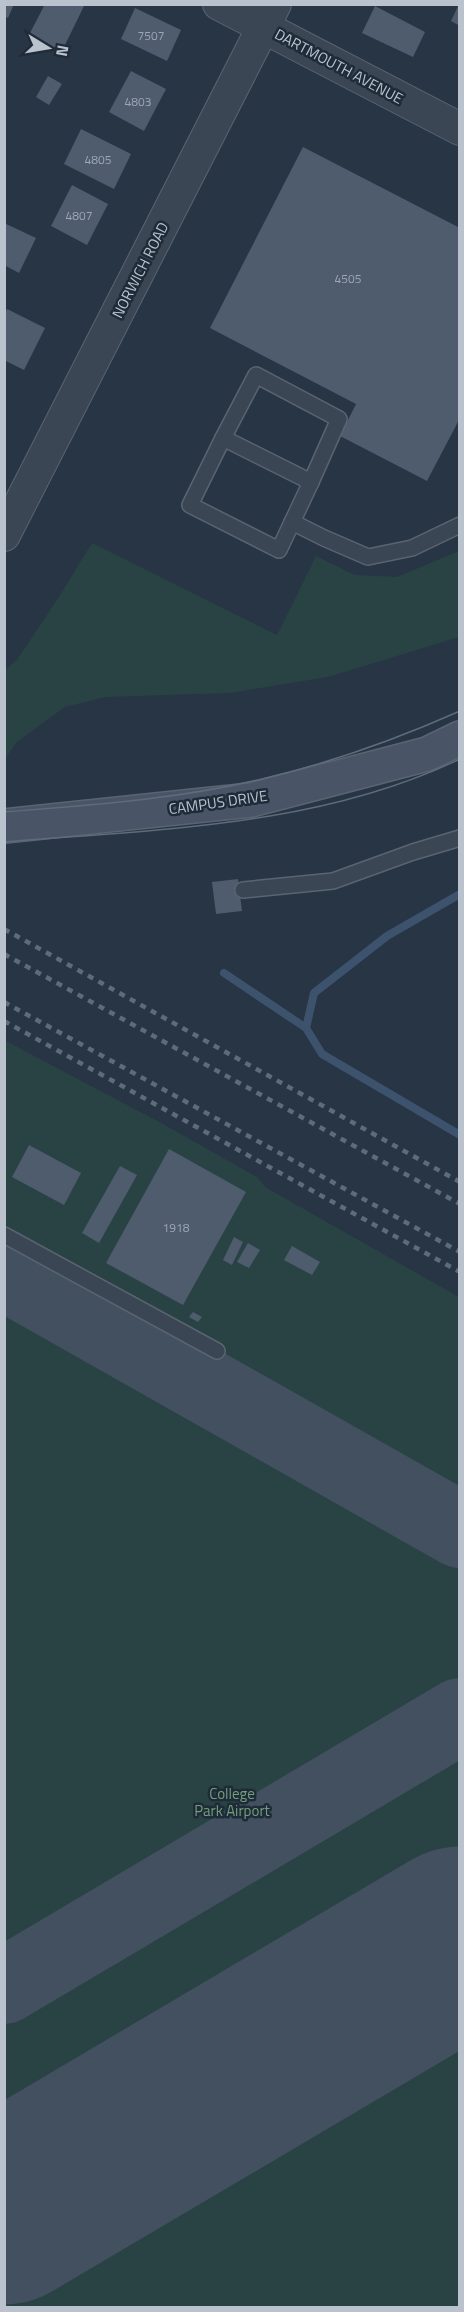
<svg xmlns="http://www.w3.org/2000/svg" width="464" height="2312" font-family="'Titillium Web',sans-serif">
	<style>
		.green { fill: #294345 }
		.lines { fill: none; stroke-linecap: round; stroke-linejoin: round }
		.stream { stroke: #3d536d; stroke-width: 8 }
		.taxiway { stroke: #425060; stroke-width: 76 }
		.runway { stroke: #425060; stroke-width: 189 }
		.building { fill: #4e5c6d }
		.service-casing { stroke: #5a6471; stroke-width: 18 }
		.minor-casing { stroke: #5a6471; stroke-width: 34 }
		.secondary-casing { stroke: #5a6471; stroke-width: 36 }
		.service { stroke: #3b4654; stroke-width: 15 }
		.minor { stroke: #3b4654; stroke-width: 32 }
		.secondary { stroke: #495567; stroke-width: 33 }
		.tram { stroke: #5d6b7b; stroke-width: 1.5 }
		.rail { stroke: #5d6b7b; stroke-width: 4.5; stroke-dasharray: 6 6; stroke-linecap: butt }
		.labels { text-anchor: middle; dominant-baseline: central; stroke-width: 5; stroke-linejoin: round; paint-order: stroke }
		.number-label { font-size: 12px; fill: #9ea8b5 }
		.street-label { font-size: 15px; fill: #b9c2cd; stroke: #202b39 }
		.park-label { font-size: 15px; fill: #709f79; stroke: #202b39 }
	</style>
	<rect width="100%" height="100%" fill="#273544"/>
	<g class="green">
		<path d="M92,543L277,635L316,556L355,575L397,577L459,551V637L328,677L230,693L106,697L65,707L17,742L5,759V670L17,660L57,600Z"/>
		<path d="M4,1040L163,1124L257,1177L265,1187L459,1297V2307H5Z"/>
	</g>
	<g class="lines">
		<g class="stream">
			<path d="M460,894L387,936L314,993L306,1028L322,1054L460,1135"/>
			<path d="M224,973L306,1028"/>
		</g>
		<g class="taxiway">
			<path d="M4,1272L460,1530"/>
			<path d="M4,1986L460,1716"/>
		</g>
		<path class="runway" d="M4,2210L460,1941"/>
	</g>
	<g class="building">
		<path d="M4,4H14L8,18L4,16Z"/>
		<path d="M45,4H85L62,51L29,35Z"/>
		<path d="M459,4H460V26L451,21Z"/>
		<path d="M375,6L425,32L413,57L362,33Z"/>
		<path d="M135,8L181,30L167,61L121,39Z"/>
		<path d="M131,71L166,89L144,131L109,112Z"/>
		<path d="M48,76L62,84L49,105L36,97Z"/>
		<path d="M81,129L131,154L114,189L64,164Z"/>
		<path d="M303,147L460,228V418L427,481L340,436L356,404L210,328Z"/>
		<path d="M72,185L108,204L87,245L51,226Z"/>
		<path d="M4,223L36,238L19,273L4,265Z"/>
		<path d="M7,309L45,328L24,370L4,360V315Z"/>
		<path d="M238,879L242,911L216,914L212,882Z"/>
		<path d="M29,1145L81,1173L64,1205L12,1177Z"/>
		<path d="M169,1149L246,1192L183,1305L106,1263Z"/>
		<path d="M120,1166L137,1175L99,1243L82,1233Z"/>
		<path d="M234,1237L243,1242L232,1265L223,1260Z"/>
		<path d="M248,1243L260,1250L249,1268L237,1262Z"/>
		<path d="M292,1246L320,1262L312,1275L284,1260Z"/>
		<path d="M193,1312L202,1317L198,1322L189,1317Z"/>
	</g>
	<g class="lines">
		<g class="service-casing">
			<g id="service">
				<path d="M223,438L311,482L279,550L190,505Z"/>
				<path d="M223,438L256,375L339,419L311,482"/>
				<path d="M292,522L324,538L368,557L412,548L460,525"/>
				<path d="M243,890L333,881L413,852L460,838"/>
				<path d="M4,1235L217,1351"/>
			</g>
		</g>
		<g class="minor-casing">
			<g id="minor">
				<path d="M219,4L460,129"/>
				<path d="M4,535L275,4"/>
			</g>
		</g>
		<g class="secondary-casing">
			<path id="secondary" d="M4,826L251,800L427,754L460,738"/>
		</g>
		<use href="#service" class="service"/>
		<use href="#minor" class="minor"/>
		<use href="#secondary" class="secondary"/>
		<g class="tram">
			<path d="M4,812C92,805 181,799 266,778C333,762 397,739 460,711"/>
			<path d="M4,842C158,829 318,827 460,759"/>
		</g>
		<g class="rail">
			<path d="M4,929L460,1182"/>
			<path d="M4,954L460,1204"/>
			<path d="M4,1002L460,1252"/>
			<path d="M4,1021L460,1272"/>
		</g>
	</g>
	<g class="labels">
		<g class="number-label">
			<text x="151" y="35">7507</text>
			<text x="138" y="101">4803</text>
			<text x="98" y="159">4805</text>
			<text x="79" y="215">4807</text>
			<text x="348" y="278">4505</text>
			<text x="176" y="1227">1918</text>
		</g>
		<g class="street-label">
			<text transform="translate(339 66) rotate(28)">DARTMOUTH AVENUE</text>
			<text transform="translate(140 270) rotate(-63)">NORWICH ROAD</text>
			<text transform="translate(218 802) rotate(-8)">CAMPUS DRIVE</text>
		</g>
		<g class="park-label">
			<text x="232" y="1793">College<tspan x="232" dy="17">Park Airport</tspan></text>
		</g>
	</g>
	<rect width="464" height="2312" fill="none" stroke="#b9c2cd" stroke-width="12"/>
	<g transform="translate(48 48) rotate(101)" stroke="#202b39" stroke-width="4.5" paint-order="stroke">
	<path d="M0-4.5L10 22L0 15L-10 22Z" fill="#b9c2cd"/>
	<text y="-9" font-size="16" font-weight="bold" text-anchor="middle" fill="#b9c2cd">N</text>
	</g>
</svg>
